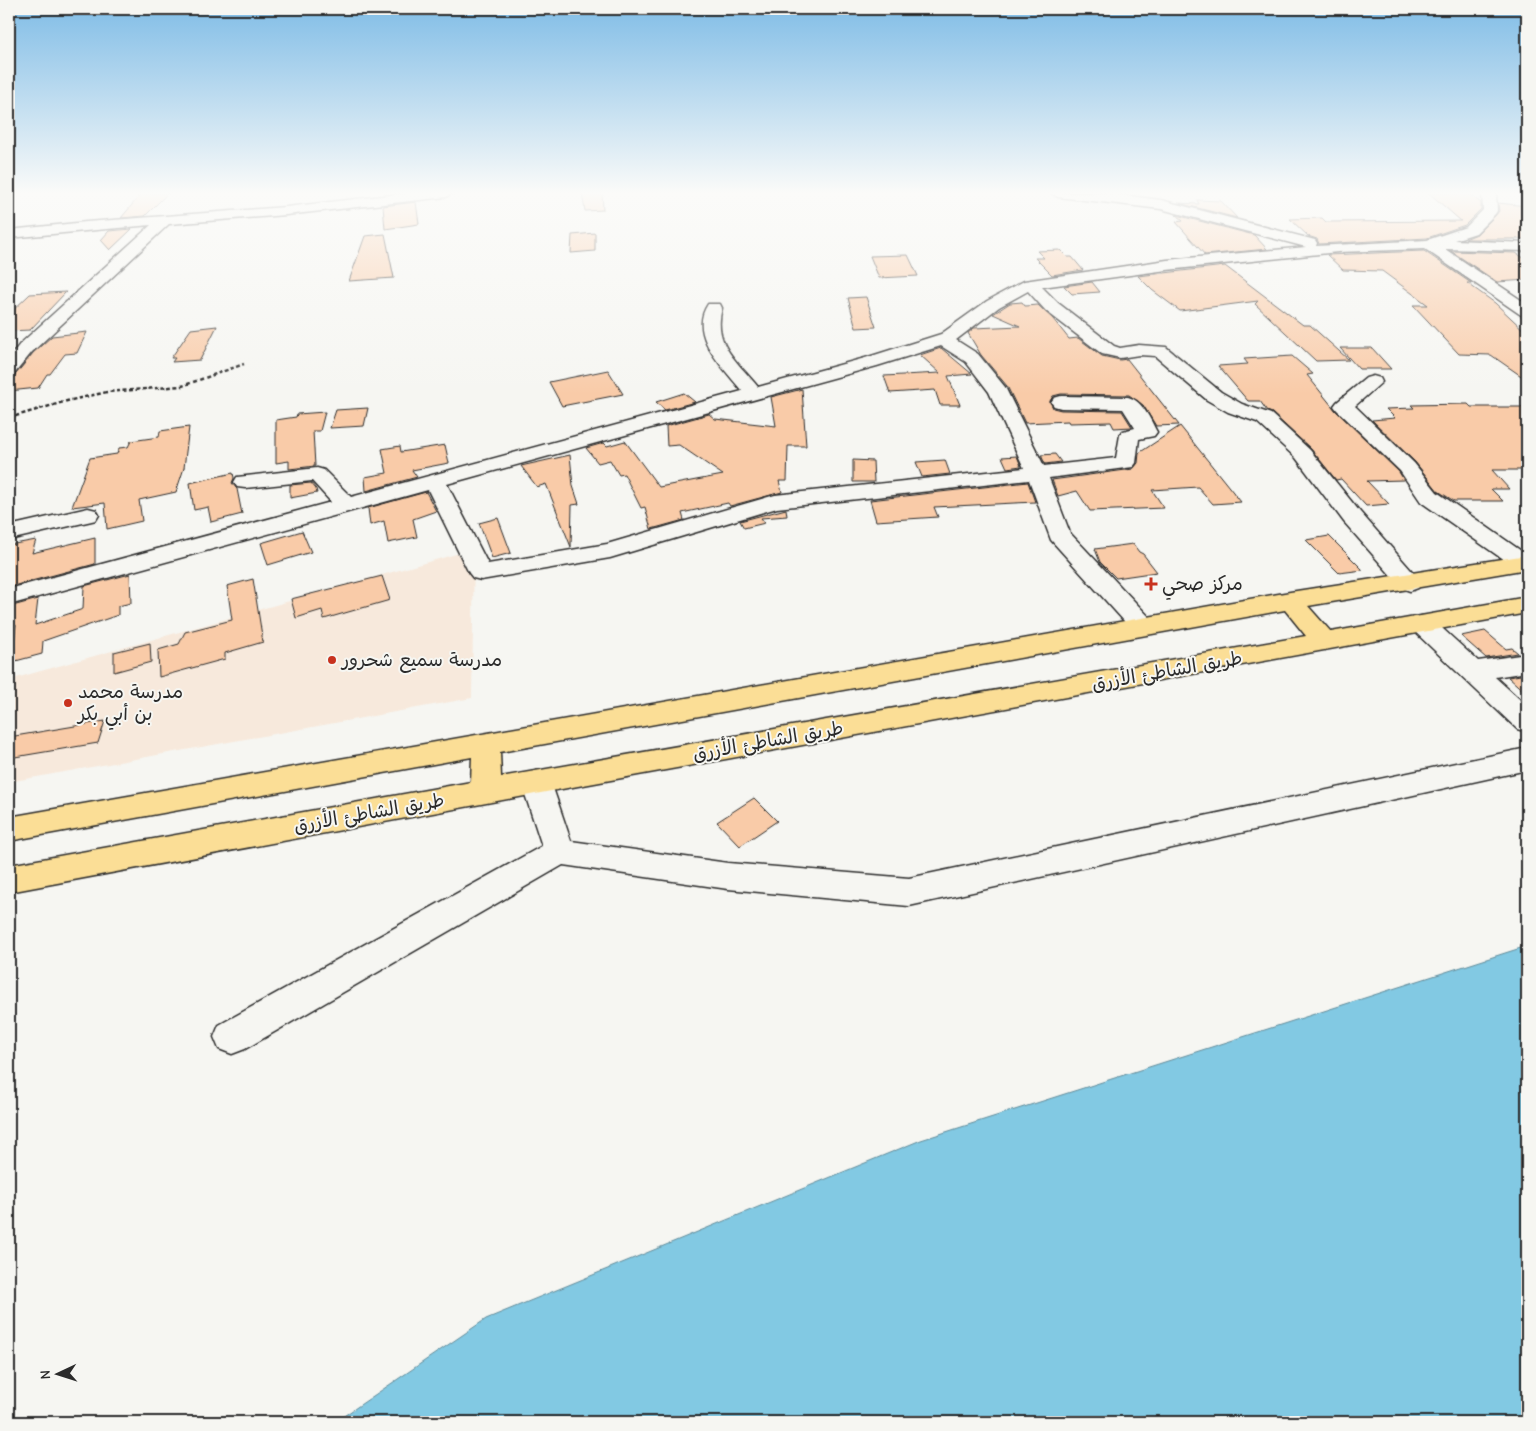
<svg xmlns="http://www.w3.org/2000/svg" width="1536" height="1431" font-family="'Comic Neue','Playpen Sans Arabic',sans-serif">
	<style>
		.built { fill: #f7e9dc }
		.water { fill: #82c9e3; stroke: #5f8a99 }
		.building { fill: #f9cba8; stroke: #2b2b2b }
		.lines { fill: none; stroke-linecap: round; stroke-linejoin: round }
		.minor-casing { stroke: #2b2b2b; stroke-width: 3 }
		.major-casing { stroke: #2b2b2b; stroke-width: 3 }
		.path { stroke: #2b2b2b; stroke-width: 2.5; stroke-dasharray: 4 2.5; stroke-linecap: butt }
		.minor { fill: #f6f6f2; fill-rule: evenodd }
		.major { fill: #fbde96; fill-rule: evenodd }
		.poi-dot { fill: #c8321e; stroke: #f6f6f2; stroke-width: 2 }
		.labels { text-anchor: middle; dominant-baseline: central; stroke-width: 4; stroke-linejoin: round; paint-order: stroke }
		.poi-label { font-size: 19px; fill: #2b2b2b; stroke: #f6f6f2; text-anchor: start }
		.street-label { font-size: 19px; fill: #2b2b2b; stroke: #f6f6f2 }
	</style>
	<rect width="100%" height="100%" fill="#f6f6f2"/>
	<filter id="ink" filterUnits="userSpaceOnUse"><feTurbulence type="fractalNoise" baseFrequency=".02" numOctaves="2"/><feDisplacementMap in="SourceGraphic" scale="10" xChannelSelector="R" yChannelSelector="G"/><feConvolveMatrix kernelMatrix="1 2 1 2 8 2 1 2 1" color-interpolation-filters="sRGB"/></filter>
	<g filter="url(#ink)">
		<path class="built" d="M474,549L472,698L9,782V680Z"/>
		<path class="water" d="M1527,946V1422H335L486,1319L921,1140Z"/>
		<g class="building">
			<path d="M142,193H168L145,216L121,218Z"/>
			<path d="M582,193H602L603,210L585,211Z"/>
			<path d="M1429,193H1468L1481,203V209L1465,225L1427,238L1319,244L1317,239L1308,236L1290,219L1322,218L1326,222L1461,221Z"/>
			<path d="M1197,200L1221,201L1237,218L1178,203L1199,204Z"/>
			<path d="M416,202L419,224L385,229L383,206Z"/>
			<path d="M1498,203L1527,206V239H1465L1477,234L1496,215L1499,211Z"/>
			<path d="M1176,215L1254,235L1267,249L1205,255L1176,222L1183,221Z"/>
			<path d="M132,229L110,250L101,240L109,231Z"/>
			<path d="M595,233V251L571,253L572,235Z"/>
			<path d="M385,234L394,278L349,281L365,236Z"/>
			<path d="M1060,250L1067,257H1072L1083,270L1052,275L1035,258H1044L1037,251Z"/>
			<path d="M1424,251L1471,283H1467L1495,303L1527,333V380L1491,355L1459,354L1413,305H1428L1382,271L1343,270L1327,255Z"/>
			<path d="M1451,251L1516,253L1527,260V280L1497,282Z"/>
			<path d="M908,255L918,276L879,278L870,256Z"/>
			<path d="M1225,266L1303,325H1310L1349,360L1316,361L1255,304L1258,301L1180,311L1152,290L1138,276Z"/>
			<path d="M1092,282L1100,292L1072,294L1064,286Z"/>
			<path d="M66,292L30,330L9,331V314L30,294Z"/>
			<path d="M866,297L876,327L856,328L848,298Z"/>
			<path d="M1022,302L1025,306L1038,305L1053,319L1069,339L1078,338L1102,356L1120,360L1127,359L1179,425L1156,426L1143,405L1129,395L1061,394L1053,396L1050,401L1053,408L1061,410L1122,411L1132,427L1114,428L1111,422L1069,423L1068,421L1025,423L1007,386L981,355L968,333L974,328L1020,326L993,314L1010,303Z"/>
			<path d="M217,326L200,360L172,362L175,358H171L191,329Z"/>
			<path d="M87,332L77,353L65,354L50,374H47L38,388L9,391V379L16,374L33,353L52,336Z"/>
			<path d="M941,348L972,374L948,376L960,405H940L935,390L890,393L884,376L940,373L920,355Z"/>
			<path d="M1340,348H1372L1391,369H1359Z"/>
			<path d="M1292,356L1313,374L1307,375L1336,411L1399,472L1404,480L1367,481L1389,504L1366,506L1341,479L1336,480L1311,449L1272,413L1267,411L1260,401H1248L1218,366L1248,364L1244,359Z"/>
			<path d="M608,370L623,394L562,406L549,382Z"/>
			<path d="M802,389L806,446H788L787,481H779L782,492L730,506L728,503L682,513L684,520L655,528L651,529L645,507L641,508L624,474L619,475L610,460L598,463L586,448L604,443L607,446L625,441L659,487L723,475L679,445L667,446L666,426L709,414L715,419L776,426L771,397Z"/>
			<path d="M684,393L695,402L665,410L656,402Z"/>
			<path d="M1468,404L1471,407H1527V470H1492L1509,489H1491L1503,501H1454L1438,491L1415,462L1372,420L1395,418L1386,409L1414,408L1411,405Z"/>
			<path d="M368,408L364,426L330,428L336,410Z"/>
			<path d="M325,412L320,431H313L315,466L289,469V461L276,463V420L296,417L297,414Z"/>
			<path d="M1180,426L1241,502L1213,504L1198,487L1152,490L1164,508L1090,511L1077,491L1058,496L1052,480L1133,469L1138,463L1139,453Z"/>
			<path d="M189,427L184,468L176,492L139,500L142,521L107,529L105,503L72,507L90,458L117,454L119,448L128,447L131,441L159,437L160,431Z"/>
			<path d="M445,445L449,463L412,470L417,477L366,491L365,477L387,473L382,449L400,446L401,452Z"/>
			<path d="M1055,454L1061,462L1045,464L1041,455Z"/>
			<path d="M570,455L573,486L579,504L572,505L571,547L546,484L537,487L521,466Z"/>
			<path d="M1017,456L1021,466L1007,468L1002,457Z"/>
			<path d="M853,460L873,461L874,482H853Z"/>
			<path d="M945,460L950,474L922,477L916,462Z"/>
			<path d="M233,473L234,478L232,483L237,489L242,514L211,522L208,507L194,510L190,483Z"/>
			<path d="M1028,482L1035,502L934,507L938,517L876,521L870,500Z"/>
			<path d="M311,483L316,489L317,493L290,498V485Z"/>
			<path d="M426,492L436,511L413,519L417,537L388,543L384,521L370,525L368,508Z"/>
			<path d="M786,509L787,516L761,518L765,523L744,528L740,521Z"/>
			<path d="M498,518L511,553L492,558L479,523Z"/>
			<path d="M302,531L311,552L268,565L261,543Z"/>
			<path d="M1329,536L1363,570L1339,573L1306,540Z"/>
			<path d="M95,538V564L9,587V545L36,540L32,553Z"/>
			<path d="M1133,544L1139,552L1143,554L1157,572L1116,578L1100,562L1095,549Z"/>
			<path d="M130,574L131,603L118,606V615L43,641L42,654L12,662L16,625L9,626V607L38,599L35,625L83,609L84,586Z"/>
			<path d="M382,576L390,600L324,619L322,610L296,618L291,599Z"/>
			<path d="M253,579L263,642L225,653V659L159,677L158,650L179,644L185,632L232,620L227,586Z"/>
			<path d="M1485,631L1506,649L1512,648L1518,653L1486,658L1461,636Z"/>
			<path d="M150,643L151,662L114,672V652Z"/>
			<path d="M1527,674V694L1508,677Z"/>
			<path d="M105,721L98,743L9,758V737Z"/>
			<path d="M754,798L777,821L740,846L717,822Z"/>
		</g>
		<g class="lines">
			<g class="minor-casing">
				<g id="minor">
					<path d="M408,193H453L446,197L286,215L169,224L32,352L15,373L9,374V358L20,344L151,225L9,238V230L86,222L286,207Z"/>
					<path d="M1051,193H1106L1161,200L1315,240L1317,243L1316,246L1427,240L1466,227L1483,210L1482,193H1496L1497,211L1495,214L1476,233L1454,240L1527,243V251L1445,249L1527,304V316L1521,315L1425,249L1338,252L1167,270L1042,287L1058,303L1114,346L1120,348L1139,345L1166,347L1221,392L1242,404L1271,414L1310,450L1360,512L1418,578L1422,583L1418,588L1410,591L1402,588L1344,522L1296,458L1257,422L1228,412L1207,400L1155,356L1139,355L1120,358L1102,354L1046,311L1028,291L999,307L956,340L978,354L1005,387L1044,466L1116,458L1120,435L1123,431L1135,428L1123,409L1061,408L1054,406L1051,402L1054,398L1061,396L1128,397C1143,401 1150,419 1157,432L1154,436L1139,439L1136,463L1133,467L1049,478L1070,533L1152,620L1156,626L1152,632L1143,634L1134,632L1051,540L1029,480L777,508L610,558L481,580L473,578L469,573L428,490L9,605V589L331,502L312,481L245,488L237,487L234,482L237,477L317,468L324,470L351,497L742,391C724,368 687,335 708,304H720L722,308C712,344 737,361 758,387L865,358L941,334L987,301L1024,281L1167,260L1306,247L1161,209L1058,197ZM941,346L966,362L989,392L1024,468L775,495L607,544L488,564L447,484L877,366Z"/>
					<path d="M1373,376L1380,378L1382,382L1355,406L1414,463L1437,492L1527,555V568L1522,569L1514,567L1421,502L1400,471L1337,410L1334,406L1337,402L1366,378Z"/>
					<path d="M88,508L96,510L99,515L96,520L9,540V526Z"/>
					<path d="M1422,616L1431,618L1478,661L1527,654V672L1495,677L1527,706V732L1517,729L1413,630L1409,624L1413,618Z"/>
					<path d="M1527,748V770L909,906L728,889L563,865L245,1049L232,1054L219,1049L214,1037L219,1025L542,846L521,782L526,774L536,771L546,774L551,782L571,841L728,863L909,878Z"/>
				</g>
			</g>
			<g class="major-casing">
				<path id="major" d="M1527,555V569L1308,606L1331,632L1527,597V613L578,786L9,892V865L471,782L472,757L9,841V817L1290,592ZM1285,610L1306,636L501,777L500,752Z"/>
			</g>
			<path class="path" d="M9,418L67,401L107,392L182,386L244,364"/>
			<use href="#minor" class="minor"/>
			<use href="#major" class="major"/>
		</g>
	</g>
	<linearGradient id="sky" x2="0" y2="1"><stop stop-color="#7fbce6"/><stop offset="0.49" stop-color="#fbfbf9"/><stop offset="1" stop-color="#fbfbf9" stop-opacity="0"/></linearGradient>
	<rect width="1536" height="394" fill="url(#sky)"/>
	<g class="poi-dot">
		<path d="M1148.5 576.5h5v5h5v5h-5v5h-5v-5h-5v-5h5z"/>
		<circle cx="332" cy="660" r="5"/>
		<circle cx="68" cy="703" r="5"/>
	</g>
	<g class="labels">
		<g class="poi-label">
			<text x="1162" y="584">مركز صحي</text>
			<text x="342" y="660">مدرسة سميع شحرور</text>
			<text x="78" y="692">مدرسة محمد<tspan x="78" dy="22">بن أبي بكر</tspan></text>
		</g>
		<g class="street-label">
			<text transform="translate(1167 671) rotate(-10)">طريق الشاطئ الأزرق</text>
			<text transform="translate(768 741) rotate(-10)">طريق الشاطئ الأزرق</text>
			<text transform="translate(369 813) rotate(-10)">طريق الشاطئ الأزرق</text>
		</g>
	</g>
	<rect width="1536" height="1431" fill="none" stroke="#f6f6f2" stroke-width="30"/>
	<rect x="15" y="15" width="1506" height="1401" fill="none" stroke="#2b2b2b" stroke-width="2" filter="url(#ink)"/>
	<g transform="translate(58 1374) rotate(266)" stroke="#f6f6f2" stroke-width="4" paint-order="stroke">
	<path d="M0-4L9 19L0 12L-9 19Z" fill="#2b2b2b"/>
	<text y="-8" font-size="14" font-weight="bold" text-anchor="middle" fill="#2b2b2b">N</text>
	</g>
</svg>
